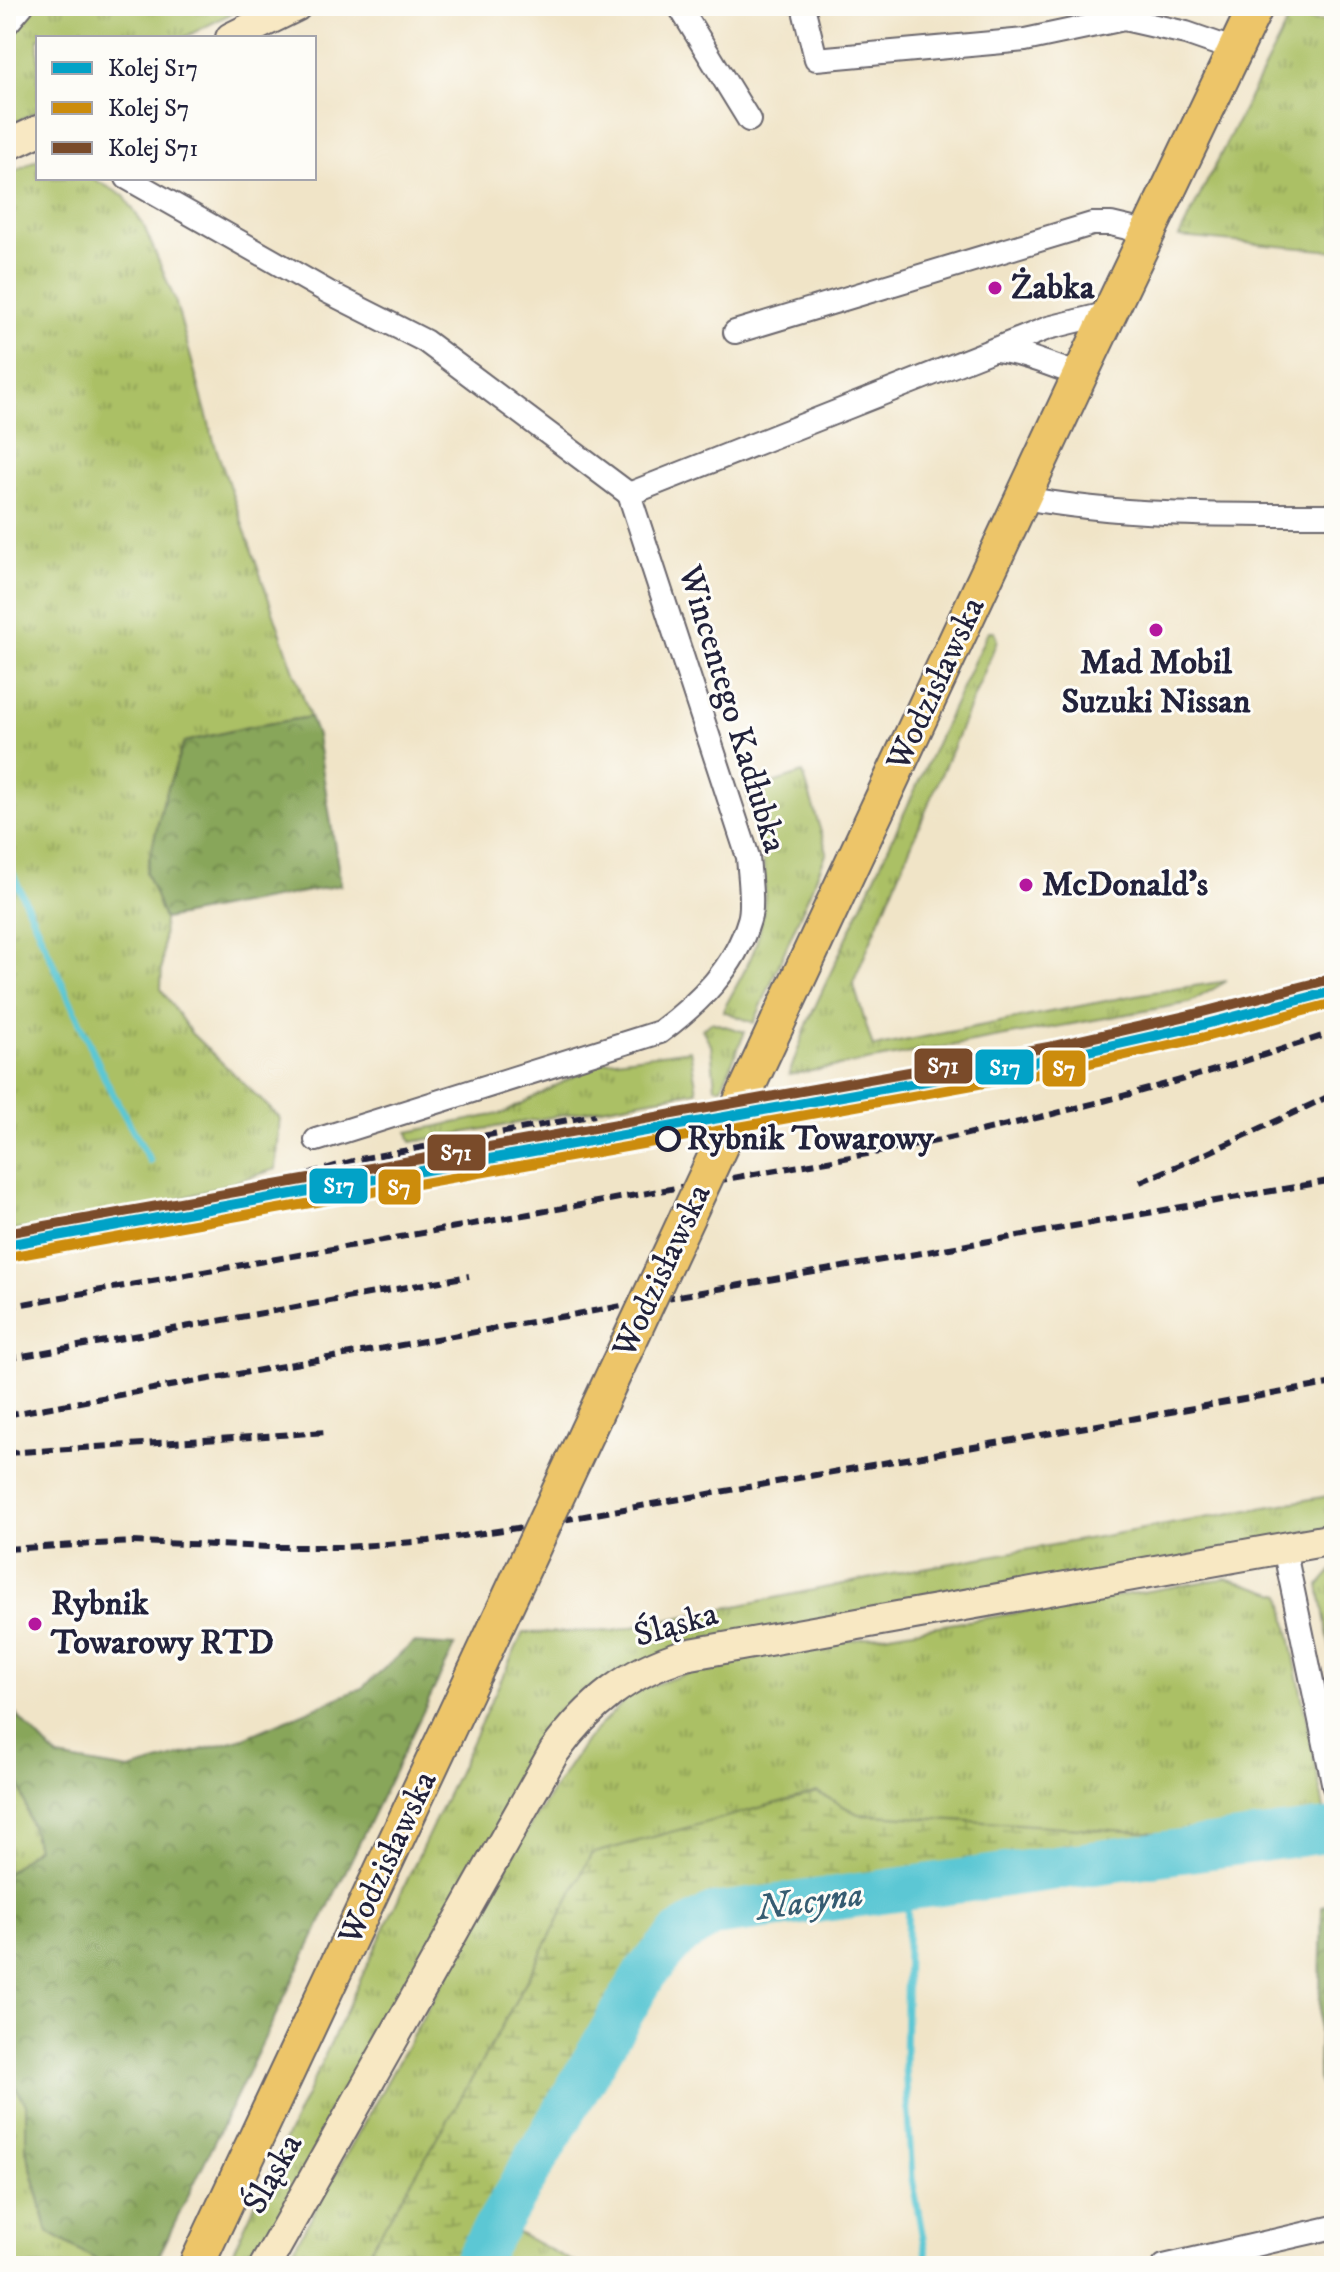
<svg xmlns="http://www.w3.org/2000/svg" width="1340" height="2272" font-family="'IM FELL DW Pica',serif">
	<style>
		.grass { fill: url(#grass-tufts); stroke: #667150; stroke-width: 2 }
		.forest { fill: url(#forest-crowns); stroke: #55644a; stroke-width: 2 }
		.wetland { fill: url(#wetland-marsh); stroke: #667150; stroke-width: 2 }
		.lines { fill: none; stroke-linecap: round; stroke-linejoin: round }
		.stream { stroke: #5bc7d4; stroke-width: 7 }
		.river { stroke: #5bc7d4; stroke-width: 44 }
		.street-casing { stroke: #6a666c; stroke-width: 26 }
		.secondary-casing { stroke: #6a666c; stroke-width: 34 }
		.primary-casing { stroke: #6a666c; stroke-width: 38 }
		.street { stroke: #fff; stroke-width: 22 }
		.secondary { stroke: #f8e8c3; stroke-width: 30 }
		.primary { stroke: #edc569; stroke-width: 34 }
		.rail { stroke: #22223b; stroke-width: 6; stroke-dasharray: 12 6; stroke-linecap: butt }
		.primary-bridge-casing { stroke: #6a666c; stroke-width: 38; stroke-linecap: butt }
		.primary-bridge { stroke: #edc569; stroke-width: 34 }
		.rail-1-casing { stroke: #fdfcf7; stroke-width: 16 }
		.rail-2-casing { stroke: #fdfcf7; stroke-width: 16 }
		.rail-3-casing { stroke: #fdfcf7; stroke-width: 16 }
		.rail-1 { stroke: #02a2c7; stroke-width: 10 }
		.rail-2 { stroke: #cc8c0c; stroke-width: 10 }
		.rail-3 { stroke: #7a4b2a; stroke-width: 10 }
		.poi-dot { fill: #b5179e; stroke: #fdfcf7; stroke-width: 3 }
		.stop-dot { fill: #fdfcf7; stroke: #22223b; stroke-width: 4 }
		.labels { text-anchor: middle; dominant-baseline: central; stroke-width: 6; stroke-linejoin: round; paint-order: stroke }
		.poi-label { font-size: 34px; font-weight: bold; fill: #22223b; stroke: #fdfcf7; text-anchor: start }
		.street-label { font-size: 34px; fill: #22223b; stroke: #fdfcf7 }
		.stop-label { font-size: 34px; font-weight: bold; fill: #22223b; stroke: #fdfcf7; text-anchor: start }
		.water-label { font-size: 36px; font-style: italic; fill: #365c71; stroke: #fdfcf7 }
		.line-badge { stroke: #fdfcf7; stroke-width: 3 }
		.badge-label { font-size: 22px; text-anchor: middle; font-weight: bold; fill: #fff }
	</style>
	<defs>
		<pattern id="grass-tufts" width="24" height="20" patternUnits="userSpaceOnUse" patternTransform="scale(2)"><rect width="24" height="20" fill="#abc065"/><path d="M3 7l-1-3M5 7V3M7 7l1-3M15 17l-1-3M17 17v-4M19 17l1-3" fill="none" stroke="#8b9c54"/></pattern>
		<pattern id="forest-crowns" width="20" height="18" patternUnits="userSpaceOnUse" patternTransform="scale(2)"><rect width="20" height="18" fill="#88a65a"/><path d="M2 6a3 3 0 1 1 6 0M12 15a3 3 0 1 1 6 0" fill="none" stroke="#6f874c"/></pattern>
		<pattern id="wetland-marsh" width="20" height="14" patternUnits="userSpaceOnUse" patternTransform="scale(2)"><rect width="20" height="14" fill="#abc065"/><path d="M1 5h8M5 5V1M11 12h8M15 12V8" fill="none" stroke="#8b9c54"/></pattern>
	</defs>
	<rect width="100%" height="100%" fill="#fdfcf7"/>
	<filter id="ink" filterUnits="userSpaceOnUse"><feTurbulence type="fractalNoise" baseFrequency=".0125" numOctaves="2"/><feDisplacementMap in="SourceGraphic" scale="16" xChannelSelector="R" yChannelSelector="G"/><feConvolveMatrix kernelMatrix="1 2 1 2 8 2 1 2 1" color-interpolation-filters="sRGB"/></filter>
	<filter id="wash" filterUnits="userSpaceOnUse"><feTurbulence type="fractalNoise" baseFrequency=".006" numOctaves="4" result="noise"/><feDisplacementMap in="SourceGraphic" scale="32" xChannelSelector="R" yChannelSelector="G"/><feGaussianBlur stdDeviation="1.8" result="paint"/><feColorMatrix in="noise" values="0 0 0 0 0 0 0 0 0 0 0 0 0 0 0 0 0 1.4 0 .05"/><feComposite in="paint" operator="in"/></filter>
	<g filter="url(#wash)">
		<rect width="100%" height="100%" fill="#f0e4c7"/>
		<g class="grass">
			<path d="M36,6H246L183,38H38V111L6,127V42Z"/>
			<path d="M1293,11L1312,21H1334V251L1179,237Z"/>
			<path d="M38,159V178H92L124,196L144,226L175,300L215,445L310,717L248,727L184,742L164,799L146,872L164,919L161,989L191,1033L280,1118L276,1169L163,1204L6,1232V176Z"/>
			<path d="M988,631H994L997,640L989,661L853,983L873,1047L1141,994L1227,981L1189,1003L789,1075L808,1022Z"/>
			<path d="M803,773L827,852L754,1023L723,1011C733,990 749,967 756,944C774,884 762,850 746,792Z"/>
			<path d="M711,1022L745,1032L722,1087H715L711,1045L702,1029Z"/>
			<path d="M690,1050L697,1091L411,1142L408,1132L504,1113L601,1062Z"/>
			<path d="M1334,1495V1527L609,1679L566,1712L253,2266H226L523,1633L613,1631L912,1570Z"/>
			<path d="M1334,1568V1671L1319,1585Z"/>
			<path d="M1226,1578L1282,1595L1326,1819L1100,1856L687,1914L452,2266H284L532,1822L586,1740L634,1691L722,1662Z"/>
			<path d="M6,1704L14,1763L37,1848L6,1874Z"/>
			<path d="M6,2071L26,2104V2149L48,2232L107,2266H6Z"/>
			<path d="M512,2230L581,2266H494Z"/>
		</g>
		<g class="forest">
			<path d="M310,717L317,736L341,885L164,919L146,872L164,799L184,742L248,727Z"/>
			<path d="M413,1643L455,1646L154,2266H107L48,2232L26,2148V2104L6,2071V1874L37,1848L14,1763L6,1704L58,1758L129,1770L244,1738L362,1688Z"/>
			<path d="M1334,1903V2125L1318,2078L1322,1906Z"/>
		</g>
		<path class="wetland" d="M817,1792L858,1814L1174,1834L1190,1857L709,1923L674,1952L614,2045L485,2266H360C443,2131 523,1996 591,1854Z"/>
		<g class="lines">
			<g class="stream">
				<path d="M6,859L109,1087L150,1161"/>
				<path d="M908,1889L905,2067L912,2178L928,2266"/>
			</g>
			<path class="river" d="M473,2266L646,1972L678,1936L713,1915L1334,1830"/>
		</g>
	</g>
	<g filter="url(#ink)">
		<g class="lines">
			<g class="street-casing">
				<g id="street">
					<path d="M679,6L749,120"/>
					<path d="M803,6L816,59L1025,40L1124,19L1186,33L1235,50"/>
					<path d="M6,25L22,6"/>
					<path d="M127,178L328,292L425,341L629,494L1048,328L1109,313"/>
					<path d="M735,332L1092,224H1111L1149,233"/>
					<path d="M997,350C1026,354 1052,366 1080,375"/>
					<path d="M1024,498C1127,517 1230,515 1334,515"/>
					<path d="M316,1140L660,1032C699,1003 735,968 749,920C754,905 749,874 748,857L629,494"/>
					<path d="M1284,1548L1334,1787"/>
					<path d="M1164,2266L1334,2227"/>
				</g>
			</g>
			<g class="secondary-casing">
				<g id="secondary">
					<path d="M231,38L296,6"/>
					<path d="M6,146L38,131"/>
					<path d="M265,2266L554,1752C588,1705 629,1671 685,1655L1334,1539"/>
				</g>
			</g>
			<g class="primary-casing">
				<g id="primary">
					<path d="M778,1022L1080,375L1256,6"/>
					<path d="M196,2266L474,1674"/>
				</g>
			</g>
			<use href="#street" class="street"/>
			<use href="#secondary" class="secondary"/>
			<use href="#primary" class="primary"/>
			<g class="rail">
				<path d="M1140,1182L1201,1156L1334,1094"/>
				<path d="M117,1224L185,1209L360,1159L595,1115"/>
				<path d="M6,1307L912,1146C1055,1116 1196,1079 1334,1032"/>
				<path d="M6,1359L469,1276"/>
				<path d="M6,1415L1334,1180"/>
				<path d="M6,1453L326,1432"/>
				<path d="M6,1549L133,1542L271,1547H344L429,1541L517,1528L1334,1383"/>
			</g>
			<g class="primary-bridge-casing">
				<path id="primary-bridge" d="M474,1674L778,1022"/>
			</g>
			<use href="#primary-bridge" class="primary-bridge"/>
			<g class="rail-1-casing">
				<path id="rail-1" d="M6,1245L1056,1058L1198,1026L1334,991"/>
			</g>
			<g class="rail-2-casing">
				<path id="rail-2" d="M8,1257L1058,1070L1201,1038L1334,1003"/>
			</g>
			<g class="rail-3-casing">
				<path id="rail-3" d="M6,1233L1054,1046L1195,1014L1331,979"/>
			</g>
			<use href="#rail-1" class="rail-1"/>
			<use href="#rail-2" class="rail-2"/>
			<use href="#rail-3" class="rail-3"/>
		</g>
	</g>
	<g class="poi-dot">
		<circle cx="995" cy="288" r="8"/>
		<circle cx="1156" cy="630" r="8"/>
		<circle cx="1026" cy="885" r="8"/>
		<circle cx="35" cy="1624" r="8"/>
	</g>
	<circle class="stop-dot" cx="668" cy="1139" r="11"/>
	<g class="labels">
		<g class="poi-label">
			<text x="1011" y="288">Żabka</text>
			<text x="1156" y="663" text-anchor="middle">Mad Mobil<tspan x="1156" dy="39">Suzuki Nissan</tspan></text>
			<text x="1042" y="885">McDonald's</text>
			<text x="51" y="1604">Rybnik<tspan x="51" dy="39">Towarowy RTD</tspan></text>
		</g>
		<g class="street-label">
			<text transform="translate(936 684) rotate(-65)">Wodzisławska</text>
			<text transform="translate(732 709) rotate(73)">Wincentego Kadłubka</text>
			<text transform="translate(662 1271) rotate(-65)">Wodzisławska</text>
			<text transform="translate(676 1625) rotate(-16)">Śląska</text>
			<text transform="translate(388 1858) rotate(-65)">Wodzisławska</text>
			<text transform="translate(273 2174) rotate(-61)">Śląska</text>
		</g>
		<g class="stop-label">
			<text x="687" y="1139">Rybnik Towarowy</text>
		</g>
		<g class="water-label">
			<text transform="translate(810 1902) rotate(-8)">Nacyna</text>
		</g>
	</g>
	<g class="line-badge">
		<rect x="913" y="1047" width="61" height="38" rx="8" fill="#7a4b2a"/>
		<rect x="974" y="1048" width="61" height="38" rx="8" fill="#02a2c7"/>
		<rect x="1041" y="1049" width="46" height="39" rx="8" fill="#cc8c0c"/>
		<rect x="426" y="1133" width="61" height="39" rx="8" fill="#7a4b2a"/>
		<rect x="308" y="1167" width="61" height="38" rx="8" fill="#02a2c7"/>
		<rect x="377" y="1168" width="45" height="38" rx="8" fill="#cc8c0c"/>
	</g>
	<g class="badge-label">
		<text x="943" y="1073">S71</text>
		<text x="1005" y="1075">S17</text>
		<text x="1064" y="1076">S7</text>
		<text x="456" y="1160">S71</text>
		<text x="339" y="1193">S17</text>
		<text x="399" y="1195">S7</text>
	</g>
	<rect width="1340" height="2272" fill="none" stroke="#fdfcf7" stroke-width="32"/>
	<rect x="36" y="36" width="280" height="144" fill="#fdfcf7" stroke="#a5a5ac" stroke-width="2"/>
	<rect x="52" y="62" width="40" height="12" fill="#02a2c7" stroke="#a5a5ac" stroke-width="2"/>
	<text x="108" y="76" font-size="24" fill="#22223b">Kolej S17</text>
	<rect x="52" y="102" width="40" height="12" fill="#cc8c0c" stroke="#a5a5ac" stroke-width="2"/>
	<text x="108" y="116" font-size="24" fill="#22223b">Kolej S7</text>
	<rect x="52" y="142" width="40" height="12" fill="#7a4b2a" stroke="#a5a5ac" stroke-width="2"/>
	<text x="108" y="156" font-size="24" fill="#22223b">Kolej S71</text>
</svg>
